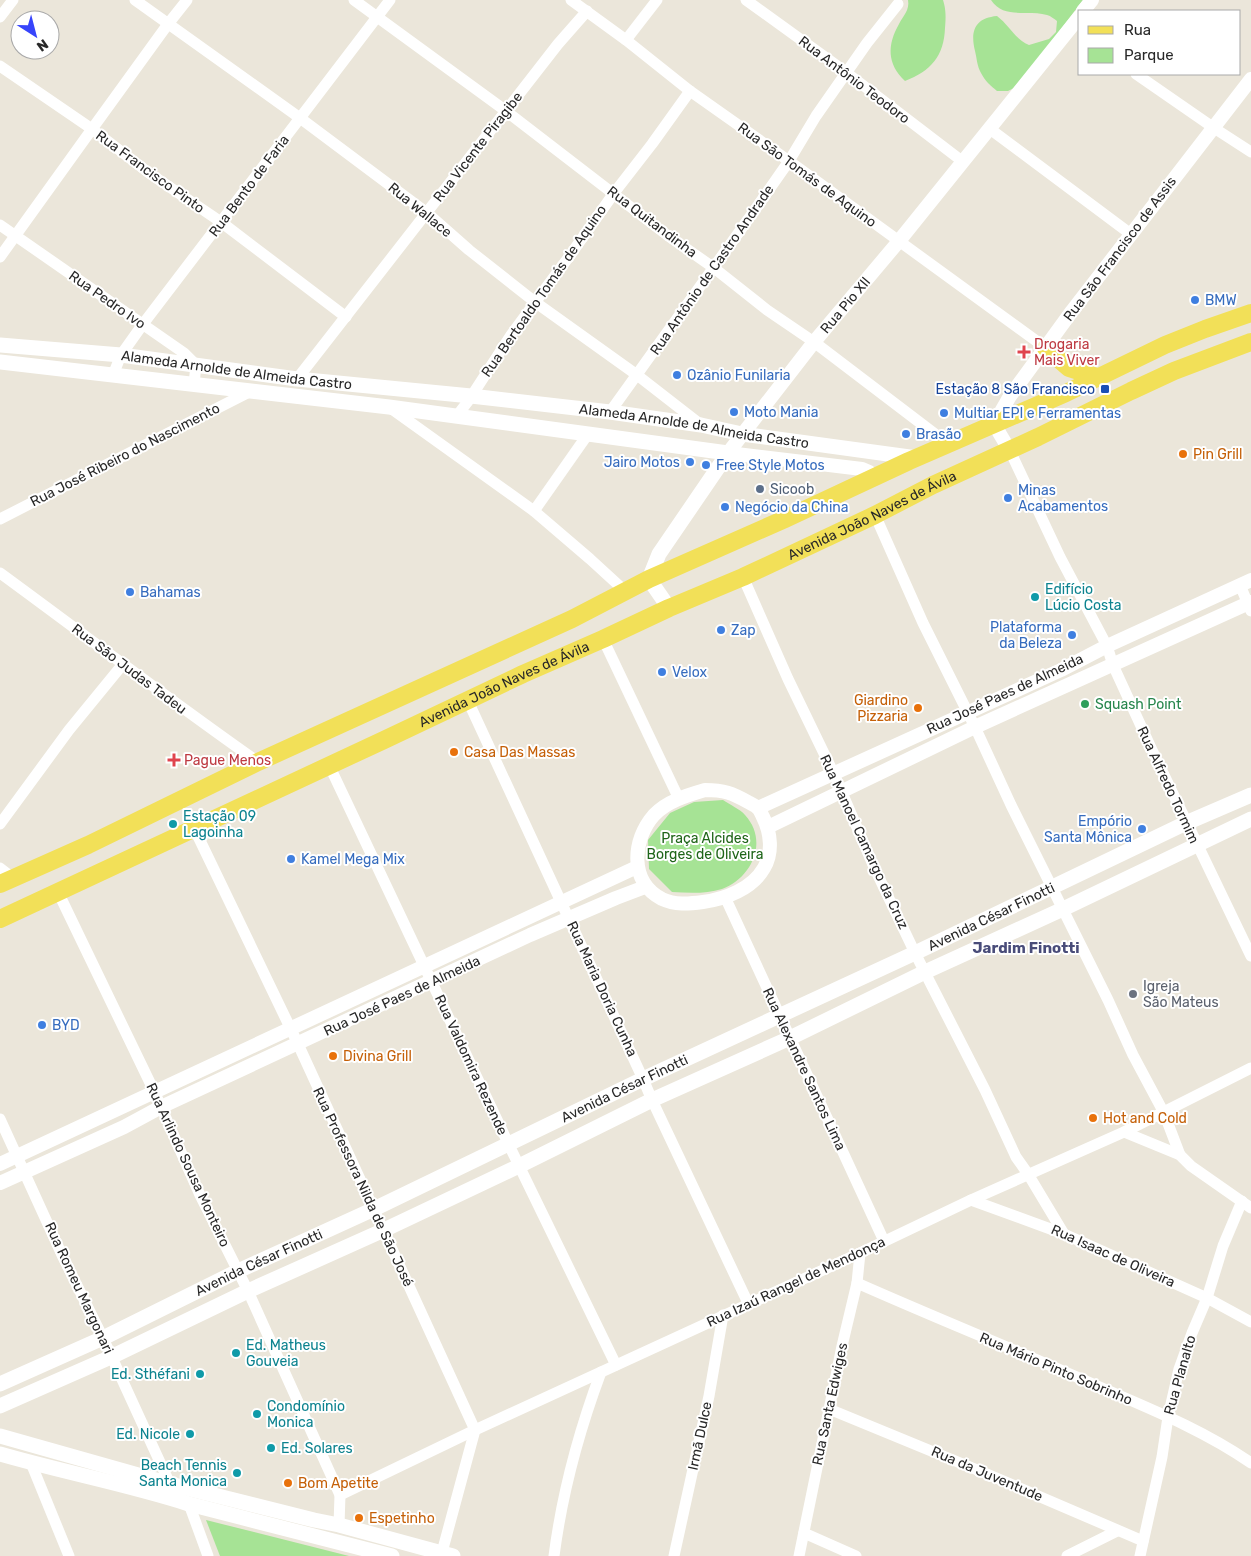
<svg xmlns="http://www.w3.org/2000/svg" width="1251" height="1556" font-family="Rubik,sans-serif">
	<style>
		.green { fill: #a6e395 }
		.lines { fill: none; stroke-linecap: round; stroke-linejoin: round }
		.minor { stroke: #fff; stroke-width: 11 }
		.tertiary { stroke: #fff; stroke-width: 14 }
		.secondary { stroke: #fff; stroke-width: 15 }
		.primary { stroke: #f2e058; stroke-width: 18 }
		.shop-dot { fill: #3f7fe0; stroke: #fff; stroke-width: 2 }
		.health-dot { fill: #e0444e; stroke: #fff; stroke-width: 2 }
		.transit-dot { fill: #1a4fb4; stroke: #fff; stroke-width: 2 }
		.food-dot { fill: #e8710a; stroke: #fff; stroke-width: 2 }
		.service-dot { fill: #5c6f8a; stroke: #fff; stroke-width: 2 }
		.culture-dot { fill: #0f9aa8; stroke: #fff; stroke-width: 2 }
		.leisure-dot { fill: #2e9e5b; stroke: #fff; stroke-width: 2 }
		.worship-dot { fill: #6b7280; stroke: #fff; stroke-width: 2 }
		.labels { text-anchor: middle; dominant-baseline: central; stroke-width: 4; stroke-linejoin: round; paint-order: stroke }
		.street-label { font-size: 14px; fill: #282828; stroke: #fff }
		.shop-label { font-size: 14px; fill: #366cbe; stroke: #fff; text-anchor: start }
		.health-label { font-size: 14px; fill: #be3a42; stroke: #fff; text-anchor: start }
		.transit-label { font-size: 14px; fill: #164399; stroke: #fff; text-anchor: end }
		.food-label { font-size: 14px; fill: #c56008; stroke: #fff; text-anchor: start }
		.service-label { font-size: 14px; fill: #4e5e75; stroke: #fff; text-anchor: start }
		.culture-label { font-size: 14px; fill: #0d838f; stroke: #fff; text-anchor: start }
		.leisure-label { font-size: 14px; fill: #27864d; stroke: #fff; text-anchor: start }
		.park-label { font-size: 14px; fill: #1f6519; stroke: #fff }
		.worship-label { font-size: 14px; fill: #5b616d; stroke: #fff; text-anchor: start }
		.neighbourhood-label { font-size: 15px; font-weight: bold; fill: #494c79; stroke: #fff }
	</style>
	<rect width="100%" height="100%" fill="#ebe6da"/>
	<g class="green">
		<path d="M908,0H943C946,9 946,18 945,28C944,56 931,71 905,81C887,64 887,45 899,24C903,16 910,10 908,0Z"/>
		<path d="M991,0H1083L1018,86L1008,91H997C991,86 985,81 981,73C977,66 977,59 975,51C970,31 975,18 997,16C1010,26 1015,39 1029,45L1049,39L1056,32L1057,21C1054,19 1051,16 1047,15C1028,9 1004,20 991,0Z"/>
		<path d="M723,800C730,805 740,809 745,815C769,841 752,878 722,889C706,894 689,893 672,892L649,869L648,840L670,813L694,802Z"/>
		<path d="M206,1520L349,1556H220Z"/>
	</g>
	<g class="lines">
		<g class="minor">
			<path d="M135,0L300,118L427,213L469,250L535,302L637,375L700,424"/>
			<path d="M354,0L506,111L667,235L714,268L767,310L814,342L948,444"/>
			<path d="M571,0L626,40L690,91L789,161L1046,348"/>
			<path d="M746,0L847,73L962,161"/>
			<path d="M0,17L13,0"/>
			<path d="M626,40L657,0"/>
			<path d="M0,66L92,129L149,173L221,222L346,317"/>
			<path d="M1136,74L1214,128L1251,152"/>
			<path d="M990,129L1132,235"/>
			<path d="M0,225L184,353L196,365L194,384"/>
			<path d="M0,257L92,129L168,24L187,0"/>
			<path d="M113,375L121,355L143,324L390,0"/>
			<path d="M297,379L558,44L587,11"/>
			<path d="M389,407L534,511L590,559L626,592"/>
			<path d="M610,412L752,214L789,161L816,116L867,43L898,4"/>
			<path d="M456,417L469,400L511,335L571,254L614,193L652,144L690,91"/>
			<path d="M1010,451L1060,557L1107,646L1113,665L1152,750L1251,956"/>
			<path d="M534,511L588,434"/>
			<path d="M875,515L923,623L975,727L1011,805L1108,1000L1133,1055L1164,1113L1180,1155"/>
			<path d="M0,519L251,391"/>
			<path d="M0,573C86,636 171,701 258,762"/>
			<path d="M743,577L788,679L834,774L874,867L915,953L985,1090L1016,1157L1028,1174L1064,1234"/>
			<path d="M1240,585L1251,611"/>
			<path d="M603,639L679,799"/>
			<path d="M468,701L643,1079L652,1100L748,1303"/>
			<path d="M329,765L508,1143L616,1365"/>
			<path d="M0,824L69,730L123,664"/>
			<path d="M194,828L298,1044L475,1430L441,1556"/>
			<path d="M0,868L13,878"/>
			<path d="M58,892L154,1091L200,1195L248,1291L340,1495L339,1525"/>
			<path d="M725,897L884,1241"/>
			<path d="M0,1119L62,1255L103,1338L170,1484"/>
			<path d="M1124,1132L1180,1155L1191,1166L1251,1208"/>
			<path d="M971,1200L1064,1234L1207,1298L1251,1322"/>
			<path d="M857,1283C938,1319 1021,1352 1102,1388C1153,1410 1205,1431 1251,1463"/>
			<path d="M829,1409L987,1474L1143,1541"/>
			<path d="M31,1463L69,1556"/>
			<path d="M340,1495L475,1430L860,1253L971,1200L1124,1132L1251,1068"/>
			<path d="M189,1504L208,1556"/>
			<path d="M804,1533L856,1556"/>
			<path d="M554,1556C562,1494 579,1431 601,1372"/>
			<path d="M674,1556L709,1396L723,1315"/>
			<path d="M799,1556L842,1346L857,1283L860,1253"/>
			<path d="M1067,1556L1117,1531"/>
			<path d="M1140,1556L1162,1457L1168,1417L1179,1369L1192,1333L1207,1298L1223,1246L1242,1201"/>
		</g>
		<g class="tertiary">
			<path d="M1083,11L1092,0"/>
			<path d="M1010,451L994,424L1010,396L1072,311L1251,79"/>
			<path id="s1" d="M874,478L869,472L862,469L728,453L814,342L899,241L1080,16"/>
			<path d="M705,790C724,790 732,793 748,802C751,804 755,805 758,808C760,810 762,815 763,817C771,833 773,853 764,868C752,889 725,899 703,902C688,904 675,905 662,899C629,882 632,840 654,815C667,801 688,795 705,790Z"/>
			<path d="M758,808L1061,670L1107,646L1251,580"/>
			<path d="M768,827L975,727L1251,602"/>
			<path d="M0,1164L637,867"/>
			<path d="M0,1183L124,1127L161,1107L530,935L616,898L645,887"/>
		</g>
		<g class="secondary">
			<path id="s2" d="M0,345L121,355L297,379L471,396L610,412L701,425L742,434L917,458"/>
			<path d="M0,362L389,407L728,453L659,554L649,579L669,608"/>
			<path id="s3" d="M0,1384L103,1338L238,1271L374,1209L643,1079L915,953L1186,823L1251,795"/>
			<path d="M0,1406L111,1357L248,1291L384,1230L519,1166L652,1100L790,1038L925,972L1063,909L1251,819"/>
			<path d="M0,1436L170,1484L314,1520L339,1525L453,1556"/>
			<path d="M0,1454C62,1472 127,1484 189,1504L392,1556"/>
		</g>
		<g class="primary">
			<path d="M1046,348L1069,368L1097,377"/>
			<path d="M0,884L88,845L258,762L572,619L649,579L785,519L909,461L1066,393L1165,345L1205,329L1251,313"/>
			<path id="s4" d="M0,919L384,740L523,674L603,639L669,608L743,577L875,515L933,485L1038,437L1131,391L1174,371L1251,342"/>
		</g>
	</g>
	<g class="shop-dot">
		<circle cx="1195" cy="300" r="5"/>
		<circle cx="677" cy="375" r="5"/>
		<circle cx="734" cy="412" r="5"/>
		<circle cx="944" cy="413" r="5"/>
		<circle cx="906" cy="434" r="5"/>
		<circle cx="690" cy="462" r="5"/>
		<circle cx="706" cy="465" r="5"/>
		<circle cx="1008" cy="498" r="5"/>
		<circle cx="725" cy="507" r="5"/>
		<circle cx="130" cy="592" r="5"/>
		<circle cx="721" cy="630" r="5"/>
		<circle cx="1072" cy="635" r="5"/>
		<circle cx="662" cy="672" r="5"/>
		<circle cx="1142" cy="829" r="5"/>
		<circle cx="291" cy="859" r="5"/>
		<circle cx="42" cy="1025" r="5"/>
	</g>
	<g class="health-dot">
		<path d="M1021.5 344.5h5v5h5v5h-5v5h-5v-5h-5v-5h5z"/>
		<path d="M171.5 752.5h5v5h5v5h-5v5h-5v-5h-5v-5h5z"/>
	</g>
	<rect class="transit-dot" x="1100" y="384" width="10" height="10" rx="2.5"/>
	<g class="food-dot">
		<circle cx="1183" cy="454" r="5"/>
		<circle cx="918" cy="708" r="5"/>
		<circle cx="454" cy="752" r="5"/>
		<circle cx="333" cy="1056" r="5"/>
		<circle cx="1093" cy="1118" r="5"/>
		<circle cx="288" cy="1483" r="5"/>
		<circle cx="359" cy="1518" r="5"/>
	</g>
	<circle class="service-dot" cx="760" cy="489" r="5"/>
	<g class="culture-dot">
		<circle cx="1035" cy="597" r="5"/>
		<circle cx="173" cy="824" r="5"/>
		<circle cx="236" cy="1353" r="5"/>
		<circle cx="200" cy="1374" r="5"/>
		<circle cx="257" cy="1414" r="5"/>
		<circle cx="190" cy="1434" r="5"/>
		<circle cx="271" cy="1448" r="5"/>
		<circle cx="237" cy="1473" r="5"/>
	</g>
	<circle class="leisure-dot" cx="1085" cy="704" r="5"/>
	<circle class="worship-dot" cx="1133" cy="994" r="5"/>
	<g class="labels">
		<g class="street-label">
			<text transform="translate(854 80) rotate(37)">Rua Antônio Teodoro</text>
			<text transform="translate(478 147) rotate(-52)">Rua Vicente Piragibe</text>
			<text transform="translate(150 172) rotate(36)">Rua Francisco Pinto</text>
			<text transform="translate(807 175) rotate(36)">Rua São Tomás de Aquino</text>
			<text transform="translate(249 186) rotate(-53)">Rua Bento de Faria</text>
			<text transform="translate(420 210) rotate(39)">Rua Wallace</text>
			<text transform="translate(652 222) rotate(37)">Rua Quitandinha</text>
			<text transform="translate(1120 249) rotate(-53)">Rua São Francisco de Assis</text>
			<text transform="translate(712 270) rotate(-55)">Rua Antônio de Castro Andrade</text>
			<text transform="translate(544 291) rotate(-55)">Rua Bertoaldo Tomás de Aquino</text>
			<text transform="translate(107 300) rotate(35)">Rua Pedro Ivo</text>
			<text stroke="none"><textPath href="#s1" startOffset="339">Rua Pio Xll</textPath></text>
			<text stroke="none"><textPath href="#s2" startOffset="238">Alameda Arnolde de Almeida Castro</textPath></text>
			<text stroke="none"><textPath href="#s2" startOffset="699">Alameda Arnolde de Almeida Castro</textPath></text>
			<text transform="translate(125 455) rotate(-27)">Rua José Ribeiro do Nascimento</text>
			<text stroke="none"><textPath href="#s4" startOffset="961">Avenida João Naves de Ávila</textPath></text>
			<text transform="translate(129 669) rotate(37)">Rua São Judas Tadeu</text>
			<text stroke="none"><textPath href="#s4" startOffset="556">Avenida João Naves de Ávila</textPath></text>
			<text transform="translate(1005 694) rotate(-25)">Rua José Paes de Almeida</text>
			<text transform="translate(1168 785) rotate(65)">Rua Alfredo Tormim</text>
			<text transform="translate(864 842) rotate(65)">Rua Manoel Camargo da Cruz</text>
			<text stroke="none"><textPath href="#s3" startOffset="1096">Avenida César Finotti</textPath></text>
			<text transform="translate(602 989) rotate(65)">Rua Maria Doria Cunha</text>
			<text transform="translate(402 996) rotate(-25)">Rua José Paes de Almeida</text>
			<text transform="translate(471 1065) rotate(65)">Rua Valdomira Rezende</text>
			<text transform="translate(804 1069) rotate(65)">Rua Alexandre Santos Lima</text>
			<text stroke="none"><textPath href="#s3" startOffset="691">Avenida César Finotti</textPath></text>
			<text transform="translate(188 1165) rotate(65)">Rua Arlindo Sousa Monteiro</text>
			<text transform="translate(363 1187) rotate(65)">Rua Professora Nilda de São José</text>
			<text transform="translate(1113 1256) rotate(24)">Rua Isaac de Oliveira</text>
			<text stroke="none"><textPath href="#s3" startOffset="286">Avenida César Finotti</textPath></text>
			<text transform="translate(796 1282) rotate(-25)">Rua Izaú Rangel de Mendonça</text>
			<text transform="translate(79 1288) rotate(65)">Rua Romeu Margonari</text>
			<text transform="translate(1056 1369) rotate(23)">Rua Mário Pinto Sobrinho</text>
			<text transform="translate(1180 1375) rotate(-74)">Rua Planalto</text>
			<text transform="translate(830 1404) rotate(-78)">Rua Santa Edwiges</text>
			<text transform="translate(700 1436) rotate(-78)">Irmã Dulce</text>
			<text transform="translate(987 1474) rotate(23)">Rua da Juventude</text>
		</g>
		<g class="shop-label">
			<text x="1205" y="300">BMW</text>
			<text x="687" y="375">Ozânio Funilaria</text>
			<text x="744" y="412">Moto Mania</text>
			<text x="954" y="413">Multiar EPI e Ferramentas</text>
			<text x="916" y="434">Brasão</text>
			<text x="680" y="462" text-anchor="end">Jairo Motos</text>
			<text x="716" y="465">Free Style Motos</text>
			<text x="1018" y="490">Minas<tspan x="1018" dy="16">Acabamentos</tspan></text>
			<text x="735" y="507">Negócio da China</text>
			<text x="140" y="592">Bahamas</text>
			<text x="1062" y="627" text-anchor="end">Plataforma<tspan x="1062" dy="16">da Beleza</tspan></text>
			<text x="731" y="630">Zap</text>
			<text x="672" y="672">Velox</text>
			<text x="1132" y="821" text-anchor="end">Empório<tspan x="1132" dy="16">Santa Mônica</tspan></text>
			<text x="301" y="859">Kamel Mega Mix</text>
			<text x="52" y="1025">BYD</text>
		</g>
		<g class="health-label">
			<text x="1034" y="344">Drogaria<tspan x="1034" dy="16">Mais Viver</tspan></text>
			<text x="184" y="760">Pague Menos</text>
		</g>
		<g class="transit-label">
			<text x="1095" y="389">Estação 8 São Francisco</text>
		</g>
		<g class="food-label">
			<text x="1193" y="454">Pin Grill</text>
			<text x="908" y="700" text-anchor="end">Giardino<tspan x="908" dy="16">Pizzaria</tspan></text>
			<text x="464" y="752">Casa Das Massas</text>
			<text x="343" y="1056">Divina Grill</text>
			<text x="1103" y="1118">Hot and Cold</text>
			<text x="298" y="1483">Bom Apetite</text>
			<text x="369" y="1518">Espetinho</text>
		</g>
		<g class="service-label">
			<text x="770" y="489">Sicoob</text>
		</g>
		<g class="culture-label">
			<text x="1045" y="589">Edifício<tspan x="1045" dy="16">Lúcio Costa</tspan></text>
			<text x="183" y="816">Estação 09<tspan x="183" dy="16">Lagoinha</tspan></text>
			<text x="246" y="1345">Ed. Matheus<tspan x="246" dy="16">Gouveia</tspan></text>
			<text x="190" y="1374" text-anchor="end">Ed. Sthéfani</text>
			<text x="267" y="1406">Condomínio<tspan x="267" dy="16">Monica</tspan></text>
			<text x="180" y="1434" text-anchor="end">Ed. Nicole</text>
			<text x="281" y="1448">Ed. Solares</text>
			<text x="227" y="1465" text-anchor="end">Beach Tennis<tspan x="227" dy="16">Santa Monica</tspan></text>
		</g>
		<g class="leisure-label">
			<text x="1095" y="704">Squash Point</text>
		</g>
		<g class="park-label">
			<text x="705" y="838">Praça Alcides<tspan x="705" dy="16">Borges de Oliveira</tspan></text>
		</g>
		<g class="worship-label">
			<text x="1143" y="986">Igreja<tspan x="1143" dy="16">São Mateus</tspan></text>
		</g>
		<g class="neighbourhood-label">
			<text x="1026" y="948">Jardim Finotti</text>
		</g>
	</g>
	<rect x="1078" y="10" width="162" height="65" fill="#ffffff" stroke="#a9a9a9"/>
	<rect x="1088" y="26" width="25" height="8" fill="#f2e058" stroke="#a9a9a9"/>
	<text x="1124" y="35" font-size="15" fill="#282828">Rua</text>
	<rect x="1088" y="48" width="25" height="15" fill="#a6e395" stroke="#a9a9a9"/>
	<text x="1124" y="60" font-size="15" fill="#282828">Parque</text>
	<g transform="translate(35 35) rotate(144)"><circle r="24" fill="#ffffff" stroke="#a9a9a9"/>
	<path d="M0-4L9 19L0 12L-9 19Z" fill="#3744fb"/>
	<text y="-8" font-size="14" font-weight="bold" text-anchor="middle" fill="#282828">N</text>
	</g>
</svg>
